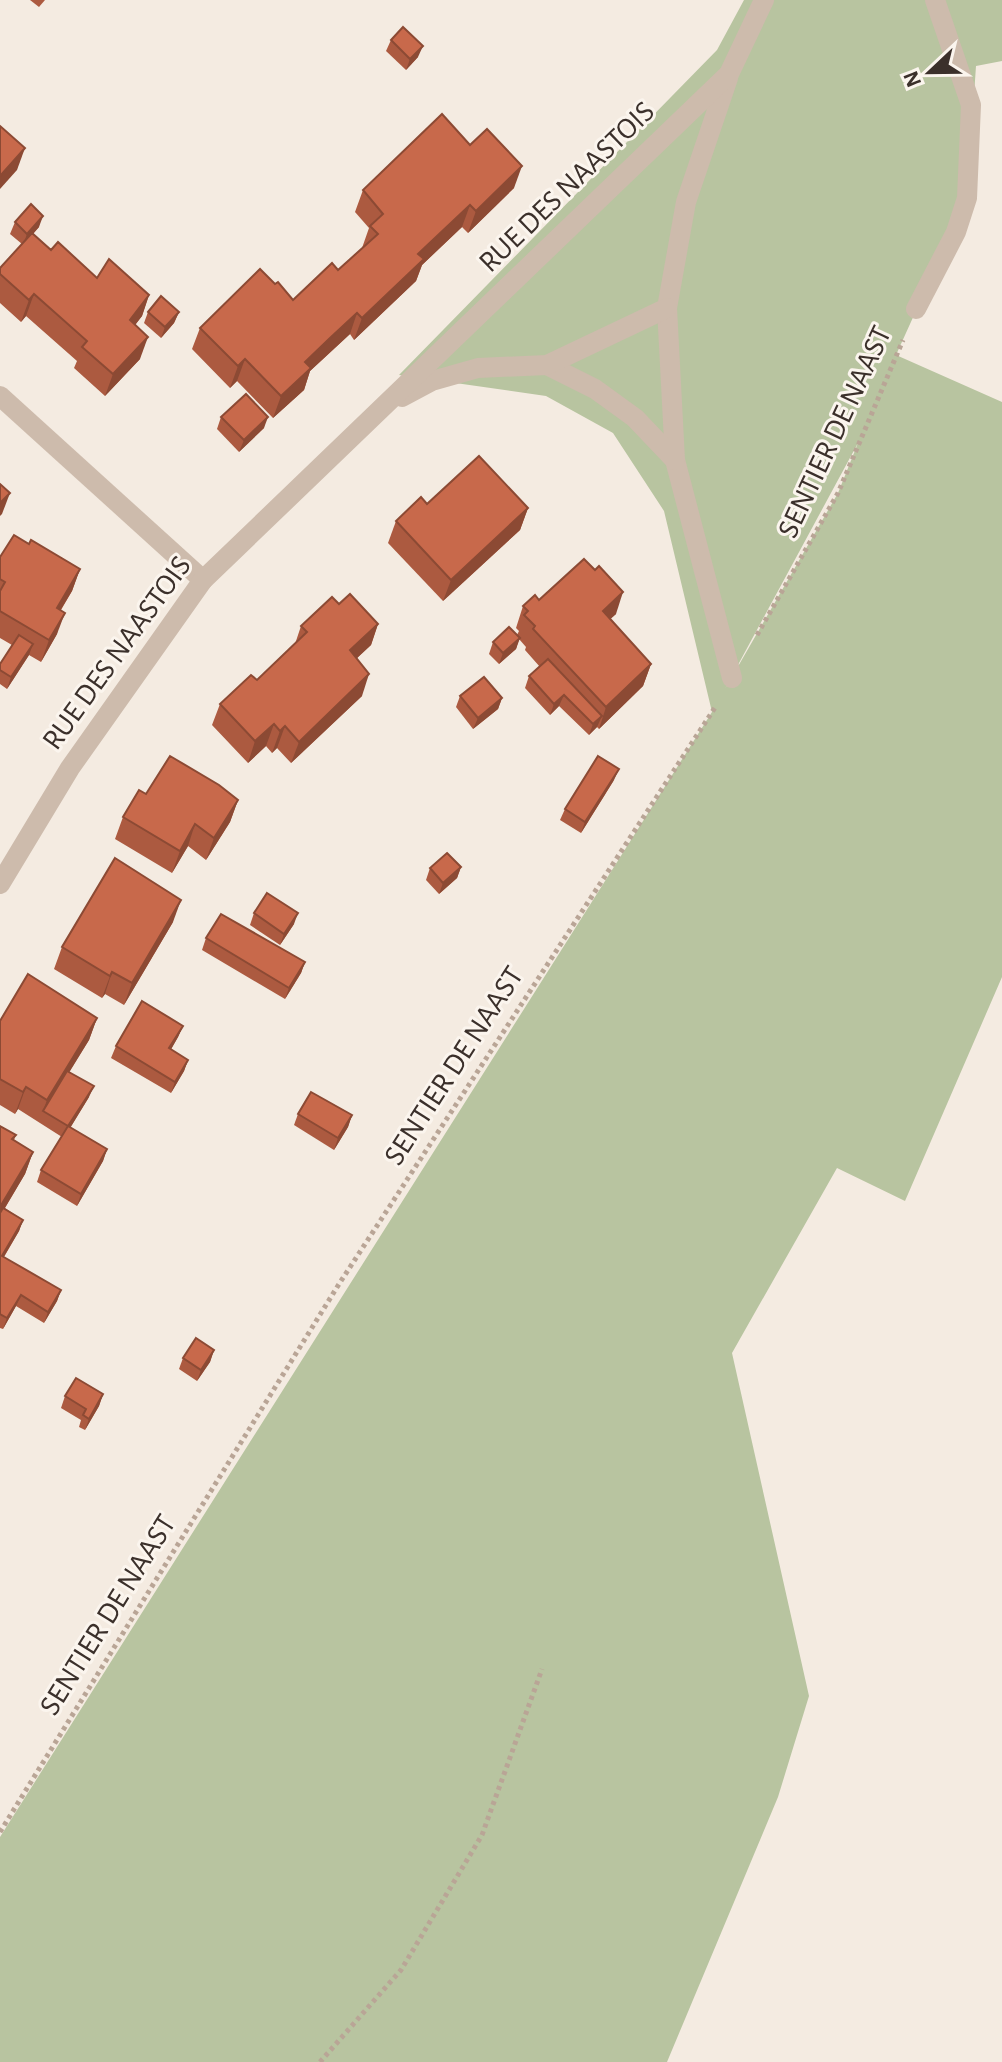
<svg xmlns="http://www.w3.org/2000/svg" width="1002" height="2062" font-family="'Alegreya Sans',sans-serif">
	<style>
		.green { fill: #b8c4a0; fill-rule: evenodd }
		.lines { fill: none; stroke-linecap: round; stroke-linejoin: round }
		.path { stroke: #b9a596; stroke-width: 5; stroke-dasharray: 4 4; stroke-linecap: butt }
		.street { stroke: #cdbbac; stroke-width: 20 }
		.wall { fill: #ac5a40 }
		.shaded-wall { fill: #8c4a34 }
		.building { fill: #c8694b; stroke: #8c4a34; stroke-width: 2 }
		.labels { text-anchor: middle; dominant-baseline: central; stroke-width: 6; stroke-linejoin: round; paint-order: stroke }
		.street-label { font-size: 30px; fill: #3b302b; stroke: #fbf5ee }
	</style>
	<rect width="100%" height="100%" fill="#f4ebe1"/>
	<path class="green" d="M744,0H1002V61L976,66L967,198L896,355L1002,402V977L905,1201L837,1168L732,1353L809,1696L778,1797L667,2062H0V1837L712,712L664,511L613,433L546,396L399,375L717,50ZM858,443L838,493L725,689Z"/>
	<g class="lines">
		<g class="path">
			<path d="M757,635L838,493L903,340"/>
			<path d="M0,1832L339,1284L716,706"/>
			<path d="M320,2062L401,1970L482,1835L542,1669"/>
		</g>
		<g class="street">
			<path d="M728,78L686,202L667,308L675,460L732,678"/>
			<path d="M916,309L956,232L967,198L971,105L935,0"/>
			<path d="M547,365L595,389L635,418L675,460"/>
			<path d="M0,396L203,580"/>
			<path d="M402,397L432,381L478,368L547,365L667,308"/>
			<path d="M0,884L70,768L203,580L729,74L764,0"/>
		</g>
	</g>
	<g class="wall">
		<path d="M30,0H45L39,7Z"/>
		<path d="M391,40L418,57L406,70L386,51Z"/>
		<path d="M470,145L514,188L468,233L462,227L422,265L416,281L354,340L350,334L322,360L310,371L304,390L273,418L237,381L230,388L192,349L200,328L275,284L293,300L338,270L362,248L369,228L355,212L363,190Z"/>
		<path d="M15,222L39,227L33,234L51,250L97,278L149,295L142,316L135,325L140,359L105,396L74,368L77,361L26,316L21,322L0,303V268L22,244L10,234Z"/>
		<path d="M148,312H179L174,323L161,338L144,323Z"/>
		<path d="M221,417L264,428L239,452L217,429Z"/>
		<path d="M427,504L528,508L520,530L443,601L388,543L396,521Z"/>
		<path d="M29,544L80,569L72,591L61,610L57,634L41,662L29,655L7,689L0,684V664L12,645L0,638V557Z"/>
		<path d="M339,604L378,624L371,645L357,658L362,696L291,763L277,748L272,753L266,746L248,763L212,725L220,704L257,680L295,644L301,626Z"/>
		<path d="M523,606L616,614L610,619L651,664L643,686L599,729L597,727L589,735L559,706L550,715L525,688L529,676L540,667L525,650L526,647L519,639L516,649L499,664L489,654L493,642L517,635L519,631L516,628Z"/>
		<path d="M460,696L502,698L498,709L473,729L456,707Z"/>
		<path d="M614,780L581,833L560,820L565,809Z"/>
		<path d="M146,794L238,800L230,822L206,860L188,846L172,873L115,839L123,817Z"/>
		<path d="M461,867L457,878L439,894L426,880L430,868Z"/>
		<path d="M254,913L294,924L280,945L250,925Z"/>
		<path d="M173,922L124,1005L105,994L102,998L54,969L62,947Z"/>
		<path d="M206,938L305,962L301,973L285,999L202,950Z"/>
		<path d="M97,1018L89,1040L69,1072L89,1097L70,1128L107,1149L103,1161L77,1206L37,1182L41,1170L62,1137L18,1109L15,1114L0,1105V1021Z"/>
		<path d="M183,1026L178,1037L171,1049L188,1060L184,1071L171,1093L111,1058L116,1046Z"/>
		<path d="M298,1114L352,1115L348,1127L334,1150L294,1125Z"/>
		<path d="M0,1126L16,1135L14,1140L33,1152L25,1174L5,1208L23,1220L19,1231L4,1257L61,1290L57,1301L44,1323L16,1306L3,1329L0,1328Z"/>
		<path d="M214,1350L210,1362L197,1381L179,1369L183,1358Z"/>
		<path d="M103,1394L99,1406L85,1430L79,1427L81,1420L61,1408L65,1396Z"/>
	</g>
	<g class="shaded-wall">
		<path d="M423,46L418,57L406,70L410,59Z"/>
		<path d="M25,148L17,170L0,189V176Z"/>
		<path d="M522,166L514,188L468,233L476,211Z"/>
		<path d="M470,205L462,227L422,265L416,281L354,340L362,318L418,254Z"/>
		<path d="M43,216L39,227L23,245L27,234Z"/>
		<path d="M34,294L26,316L21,322L29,300Z"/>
		<path d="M149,295L142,316L122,342L130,320Z"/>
		<path d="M179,312L174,323L161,338L165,327Z"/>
		<path d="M357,313L350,334L310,371L304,390L273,418L281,396L305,362Z"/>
		<path d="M148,337L140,359L105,396L113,374Z"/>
		<path d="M245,359L237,381L230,388L238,366Z"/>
		<path d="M268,417L264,428L239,452L244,440Z"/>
		<path d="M10,493L2,514L0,516V503Z"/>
		<path d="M528,508L520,530L443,601L451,580Z"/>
		<path d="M80,569L72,591L49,629L57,608Z"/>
		<path d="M623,592L616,614L595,633L603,611Z"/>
		<path d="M65,613L57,634L41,662L49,640Z"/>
		<path d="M378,624L371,645L342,672L350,650Z"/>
		<path d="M520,638L516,649L499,664L503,653Z"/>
		<path d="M33,644L29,655L7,689L11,677Z"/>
		<path d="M651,664L643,686L599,729L606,707Z"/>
		<path d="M369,674L362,696L291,763L299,742Z"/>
		<path d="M564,695L559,706L550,715L554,704Z"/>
		<path d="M502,698L498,709L473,729L478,718Z"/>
		<path d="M602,716L597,727L589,735L593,724Z"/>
		<path d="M274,724L266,746L248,763L255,741Z"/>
		<path d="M285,726L277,748L272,753L280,731Z"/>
		<path d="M619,769L614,780L581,833L585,822Z"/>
		<path d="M238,800L230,822L206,860L214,838Z"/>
		<path d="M195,824L188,846L172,873L180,851Z"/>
		<path d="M461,867L457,878L439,894L443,883Z"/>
		<path d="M181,900L173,922L124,1005L132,983Z"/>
		<path d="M298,913L294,924L280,945L284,934Z"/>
		<path d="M305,962L301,973L285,999L289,988Z"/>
		<path d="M112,972L105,994L102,998L110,976Z"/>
		<path d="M97,1018L89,1040L45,1112L43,1111L47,1100Z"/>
		<path d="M183,1026L178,1037L165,1060L169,1048Z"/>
		<path d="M188,1060L184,1071L171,1093L175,1082Z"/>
		<path d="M94,1086L89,1097L64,1138L68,1126Z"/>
		<path d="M26,1087L18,1109L15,1114L23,1092Z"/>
		<path d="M352,1115L348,1127L334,1150L338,1138Z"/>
		<path d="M107,1149L103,1161L77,1206L81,1194Z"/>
		<path d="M33,1152L25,1174L0,1216V1207Z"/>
		<path d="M23,1220L19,1231L0,1263L2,1256Z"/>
		<path d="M61,1290L57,1301L44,1323L48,1312Z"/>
		<path d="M21,1295L16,1306L3,1329L7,1318Z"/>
		<path d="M214,1350L210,1362L197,1381L201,1370Z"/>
		<path d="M103,1394L99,1406L85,1430L89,1419Z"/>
	</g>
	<g class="building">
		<path d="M403,27L423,46L410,59L391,40Z"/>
		<path d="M442,114L470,145L487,129L522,166L476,211L470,205L418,254L424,259L362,318L357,313L330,338L305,362L311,368L281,396L245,359L238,366L200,328L260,269L275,284L278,282L293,300L332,263L338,270L378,234L370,226L383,214L363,190Z"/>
		<path d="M0,126L25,148L0,176Z"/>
		<path d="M31,204L43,216L27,234L15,222Z"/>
		<path d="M32,233L51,250L58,242L97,278L109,259L149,295L130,320L148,337L113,374L82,347L87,341L34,294L29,300L0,274V268Z"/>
		<path d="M161,296L179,312L165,327L148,312Z"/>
		<path d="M246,394L268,417L244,440L221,417Z"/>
		<path d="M479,456L528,508L451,580L396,521L421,497L427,504Z"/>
		<path d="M0,484L10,493L0,503Z"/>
		<path d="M14,535L29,544L31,540L80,569L57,608L65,613L49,640L0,611V591L5,582L0,579V557Z"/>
		<path d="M584,559L595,570L599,566L623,592L603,611L651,664L606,707L533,629L535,626L524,615L528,611L523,606L535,595L539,600Z"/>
		<path d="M350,594L378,624L350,650L369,674L299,742L285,726L280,731L274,724L255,741L220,704L251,675L257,680L307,632L301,626L332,597L339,604Z"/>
		<path d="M509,627L520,638L503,653L493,642Z"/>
		<path d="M19,635L33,644L11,677L0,670V664Z"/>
		<path d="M548,659L602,716L593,724L564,695L554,704L529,676Z"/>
		<path d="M484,677L502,698L478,718L460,696Z"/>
		<path d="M170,756L219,785L238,800L214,838L195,824L180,851L123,817L139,790L146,794Z"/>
		<path d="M598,756L619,769L585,822L565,809Z"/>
		<path d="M447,853L461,867L443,883L430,868Z"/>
		<path d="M115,858L181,900L132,983L112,972L110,976L62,947Z"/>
		<path d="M267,893L298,913L284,934L254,913Z"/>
		<path d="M221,914L305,962L289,988L206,938Z"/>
		<path d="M28,974L97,1018L47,1100L26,1087L23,1092L0,1079V1021Z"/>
		<path d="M142,1001L183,1026L169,1048L188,1060L175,1082L116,1046Z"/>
		<path d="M67,1071L94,1086L68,1126L43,1111Z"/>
		<path d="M311,1092L352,1115L338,1138L298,1114Z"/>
		<path d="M0,1126L16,1135L12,1139L33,1152L0,1207Z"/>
		<path d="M68,1126L107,1149L81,1194L41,1170Z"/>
		<path d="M3,1208L23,1220L2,1256L61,1290L48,1312L21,1295L7,1318L0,1314V1213Z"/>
		<path d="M196,1338L214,1350L201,1370L183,1358Z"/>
		<path d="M76,1378L103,1394L89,1419L83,1415L86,1409L65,1396Z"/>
	</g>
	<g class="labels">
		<g class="street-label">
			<text transform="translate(567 187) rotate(-44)">RUE DES NAASTOIS</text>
			<text transform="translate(835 432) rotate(-65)">SENTIER DE NAAST</text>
			<text transform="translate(117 653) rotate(-54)">RUE DES NAASTOIS</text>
			<text transform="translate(454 1066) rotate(-57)">SENTIER DE NAAST</text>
			<text transform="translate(108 1615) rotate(-58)">SENTIER DE NAAST</text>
		</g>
	</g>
	<g transform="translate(930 72) rotate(248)" stroke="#fbf5ee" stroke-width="6" paint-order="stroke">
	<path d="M0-6L14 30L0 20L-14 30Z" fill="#3b302b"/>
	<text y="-12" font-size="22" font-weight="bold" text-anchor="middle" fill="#3b302b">N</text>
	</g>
</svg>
